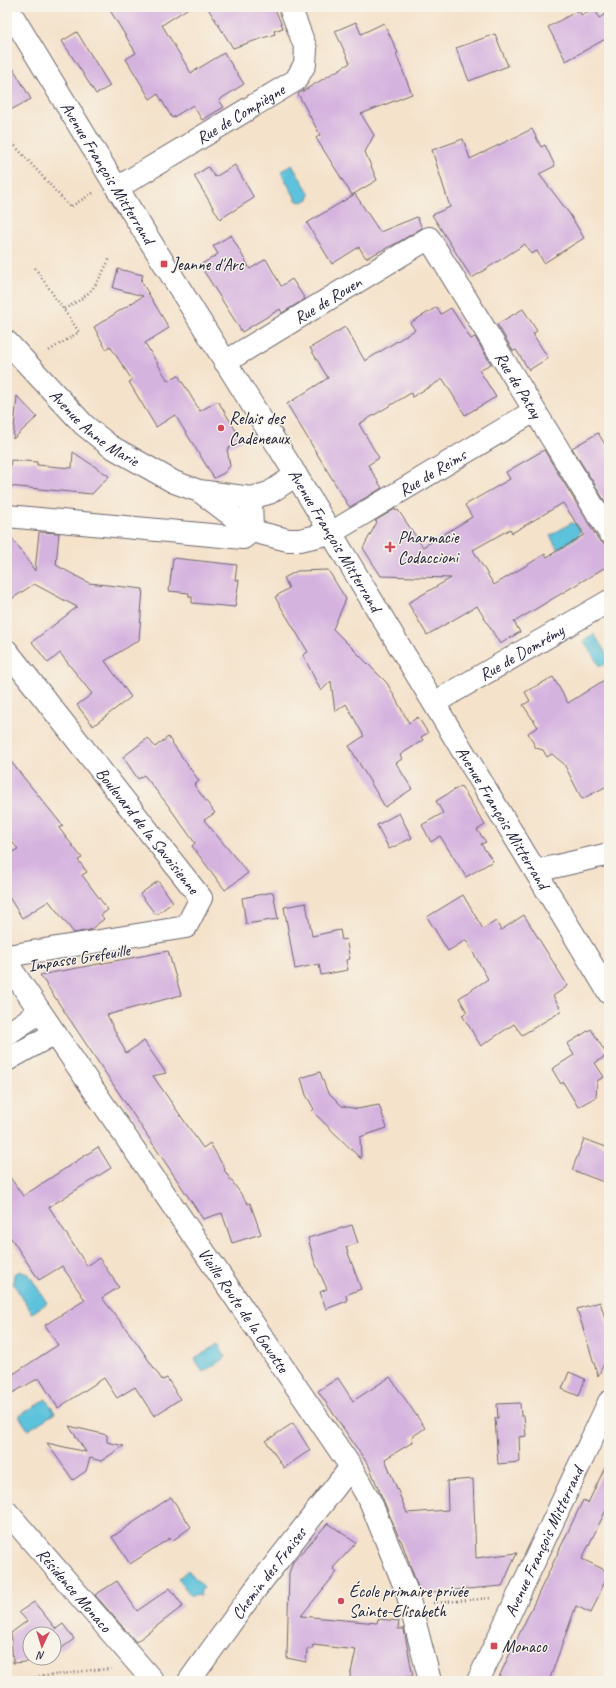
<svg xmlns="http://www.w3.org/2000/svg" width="616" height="1688" font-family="Caveat,sans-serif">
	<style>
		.water { fill: #5dc2db; stroke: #40728b }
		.building { fill: #d5b3df; fill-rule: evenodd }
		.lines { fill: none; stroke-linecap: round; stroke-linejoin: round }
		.street-casing { stroke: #6c656d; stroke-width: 24 }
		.secondary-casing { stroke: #6c656d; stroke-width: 24 }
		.path { stroke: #6c656d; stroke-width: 2.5; stroke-dasharray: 1 3; stroke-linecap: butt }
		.street { stroke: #fff; stroke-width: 22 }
		.secondary { stroke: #fff; stroke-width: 22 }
		.poi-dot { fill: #d1495b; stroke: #f7f3e8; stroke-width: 1.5 }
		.labels { text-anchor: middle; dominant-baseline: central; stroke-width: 3; stroke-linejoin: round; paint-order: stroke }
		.street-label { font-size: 17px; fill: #22223b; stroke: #f7f3e8 }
		.poi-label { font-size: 17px; fill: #22223b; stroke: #f7f3e8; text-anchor: start }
	</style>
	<rect width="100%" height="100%" fill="#f7f3e8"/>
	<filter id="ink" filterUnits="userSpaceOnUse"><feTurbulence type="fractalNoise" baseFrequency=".025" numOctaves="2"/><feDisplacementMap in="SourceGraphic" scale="8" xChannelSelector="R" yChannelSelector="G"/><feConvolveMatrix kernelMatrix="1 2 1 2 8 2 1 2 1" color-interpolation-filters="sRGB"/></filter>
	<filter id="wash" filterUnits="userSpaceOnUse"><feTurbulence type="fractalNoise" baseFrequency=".012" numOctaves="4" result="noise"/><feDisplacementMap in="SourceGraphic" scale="16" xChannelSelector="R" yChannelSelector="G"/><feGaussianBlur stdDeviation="0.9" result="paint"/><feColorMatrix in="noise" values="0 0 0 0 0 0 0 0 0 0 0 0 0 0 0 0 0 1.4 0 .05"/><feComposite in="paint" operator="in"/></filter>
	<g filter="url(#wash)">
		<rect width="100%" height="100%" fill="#f4e2cb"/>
		<g class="water">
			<path d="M292,165L310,194L308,199L302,202L297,201L282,174L281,171Z"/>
			<path d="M571,523L576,524L580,531L578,536L558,549L550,536Z"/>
			<path d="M594,634L609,658V661L600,667L584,641Z"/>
			<path d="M20,1271L27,1274L28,1273L47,1303L32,1313L13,1283L14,1274Z"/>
			<path d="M218,1344L226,1357L203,1372L195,1359Z"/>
			<path d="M46,1399L55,1413L28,1430L19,1416Z"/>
			<path d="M188,1570L204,1588L201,1590L200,1596L194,1594L192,1597L178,1579Z"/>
		</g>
		<g id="blocks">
			<g class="building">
				<path d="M108,7H190L162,25L191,73L224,53L244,84L219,100L224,107L202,120L193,105L172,118L158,94L150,99L126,59L136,53Z"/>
				<path d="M207,7H274L283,28L274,31L275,34L233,48Z"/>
				<path d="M595,8L599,18L609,12V37L566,61L548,27L579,10L581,15Z"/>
				<path d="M356,22L361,34L384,23L398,53L396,54L412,94L361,114L374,135L365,152L377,180L352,195L316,138L320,135L298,94L350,63L335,31Z"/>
				<path d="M77,32L110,86L96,94L62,41Z"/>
				<path d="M495,34L508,66L469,81L456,48Z"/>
				<path d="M7,58L31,99L7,112Z"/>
				<path d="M532,129L541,147L545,145L555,166L539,174L569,213L584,238L544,263L537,251L531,254L525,244L472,278L432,215L450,207L432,150L463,139L470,159Z"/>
				<path d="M235,165L254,198L220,219L194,176L208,167L215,177Z"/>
				<path d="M355,194L380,232L417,217L422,228L397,243L366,258L359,247L332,264L307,223Z"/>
				<path d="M231,235L250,269L266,259L281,286L292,279L305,299L282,313L280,309L242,332L200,265L218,254L213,246Z"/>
				<path d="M118,269L143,275L141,281L169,328L145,343L168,381L178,375L200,411L218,401L242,441L227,449L230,466L224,473L214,478L175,415L156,427L129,382L132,380L110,346L106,349L94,327L143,296L113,288Z"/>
				<path d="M437,307L441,314L451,308L471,339L475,337L491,364L479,370L496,397L465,415L443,379L412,397L411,393L359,424L379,458L368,465L382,488L350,507L348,505L287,404L328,378L310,348L345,327L365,361L415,330L410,323Z"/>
				<path d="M523,309L537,331L533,334L548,358L529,370L516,350L513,351L497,324Z"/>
				<path d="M17,396L37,417L13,439Z"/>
				<path d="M598,433L609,451V508L572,448Z"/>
				<path d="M544,450L598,539L603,543L609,544V565L514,622L520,632L500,644L477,606L427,635L408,603L451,578L381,576L363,548L377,522L375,521L395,509L396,511L398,510L423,547L472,517L465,505L510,479L506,472ZM563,503L584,535L547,557L545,554L494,585L473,550L510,529L512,533Z"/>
				<path d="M73,452L109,476L92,494L8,486L11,460L37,462V465L72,468Z"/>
				<path d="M7,531L35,571L39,532L59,533L56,565L89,583L143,589L139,640L105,661L131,697L93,726L77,705L92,694L60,653L48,663L32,642L77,607L34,584L7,602Z"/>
				<path d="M173,558L237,565L235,580H239L235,607L192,603V597H189V593L169,591Z"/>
				<path d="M328,570L346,599L333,629L387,683L409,723L418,717L428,733L421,737L423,740L400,755L402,759L396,763L412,789L385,807L349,746L364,736L346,704L335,712L331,681L321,691L303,655L308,652L275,597L289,588L284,578L297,571Z"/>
				<path d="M553,677L568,703L609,677V785L582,799L564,764L552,754L547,757L543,750L536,748L528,733L538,727L523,705L530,701L525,692Z"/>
				<path d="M168,737L199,781L194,785L215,813L204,820L248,873L225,890L192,846L195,843L167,804L144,775L138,779L123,757L148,738L155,747Z"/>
				<path d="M7,757L63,826L59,828L82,858L78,860L87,872L82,875L108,910L101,915L104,919L90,930L74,933L49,901L22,918L7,894V855L18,849L7,836Z"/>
				<path d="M461,786L485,825L477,830L486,842L481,844L493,861L466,877L440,836L431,842L422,825L443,813L436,801Z"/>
				<path d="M399,813L412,838L389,849L377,825Z"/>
				<path d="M158,881L173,902L156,915L140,894Z"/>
				<path d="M273,892L278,919L246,924L242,898Z"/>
				<path d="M463,895L483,929L496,921L501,930L524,915L568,986L553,996L562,1011L522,1035L514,1024L481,1046L462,1015L467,1012L459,998L488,979L466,940L448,951L427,917Z"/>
				<path d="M306,903L312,936L340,930L342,940L346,939L350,959L346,960L348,970L321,975L319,964L295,969L284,907Z"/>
				<path d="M168,951L181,995L107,1015L126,1053L144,1041L166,1073L153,1076L203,1148L210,1143L225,1169L224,1170L248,1204L250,1203L261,1234L232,1243L222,1213L203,1219L40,975Z"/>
				<path d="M591,1029L607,1055L595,1063L604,1077L597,1081L596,1097L578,1107L563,1082L561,1084L552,1069L574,1055L567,1044Z"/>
				<path d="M320,1072L327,1091L342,1106L357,1109L379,1105L387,1128L360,1137L361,1159L312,1111L314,1109L306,1095L301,1078Z"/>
				<path d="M584,1139L609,1148V1184L572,1170Z"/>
				<path d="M98,1147L111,1168L49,1207L87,1266L99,1258L119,1287L102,1298L137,1343L162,1380L167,1378L180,1399L154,1416L135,1387L117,1398L104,1378L58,1408L39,1378L7,1396V1378L58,1345L45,1325L85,1300L62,1266L39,1280L7,1232V1173L23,1196Z"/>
				<path d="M352,1225L358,1243L346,1247L361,1289L346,1295L347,1301L326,1309L320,1292L327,1289L314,1260L308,1238Z"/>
				<path d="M600,1302L609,1331V1354L598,1376L577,1309Z"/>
				<path d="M569,1372L585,1379L579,1396L562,1389Z"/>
				<path d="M390,1377L425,1428L412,1437L413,1442L385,1459L407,1513L448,1510L447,1481L473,1479L476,1558L517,1553L502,1586L420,1593L401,1540H400L369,1466L318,1391L338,1378L353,1401Z"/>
				<path d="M520,1403L521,1416H524L526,1436L519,1437L520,1462L498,1464L495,1418H498L497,1404Z"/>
				<path d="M293,1423L310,1450L284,1468L266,1441Z"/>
				<path d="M69,1426L107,1435V1442L124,1446L101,1461L90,1458L86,1471L73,1480L47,1443L86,1452Z"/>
				<path d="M609,1459V1504L582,1559L609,1572L591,1613L576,1606L549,1681H497L583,1500L588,1503Z"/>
				<path d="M171,1497L191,1527L172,1541L170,1538L130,1564L112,1537Z"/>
				<path d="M328,1523L356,1543L333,1568L337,1572L301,1616L377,1623L378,1619L399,1621L398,1629H404L405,1635L413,1676L377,1681H349L356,1650L313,1645L312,1649H307L306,1662L287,1658L289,1573L293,1562Z"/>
				<path d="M117,1581L137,1611L170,1588L183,1606L136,1642L95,1595Z"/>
				<path d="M34,1602L56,1629L63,1624L74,1639L54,1654V1634H30V1658H48L46,1660L13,1663L11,1633L27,1621L19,1612Z"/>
			</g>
		</g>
	</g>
	<g filter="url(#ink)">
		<use href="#blocks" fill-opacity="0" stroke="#6c656d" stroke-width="1"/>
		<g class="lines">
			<g class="street-casing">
				<g id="street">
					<path id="s1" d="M117,188L296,80L305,64L306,49L290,7"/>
					<path id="s2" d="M225,362L429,238L609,532"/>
					<path d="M7,516L243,538L252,531L251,498"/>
					<path id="s3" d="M331,533L534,411"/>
					<path id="s4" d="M7,651L201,898L186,927L7,956"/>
					<path id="s5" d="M434,703L609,601"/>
					<path d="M536,871L609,854"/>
					<path id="s6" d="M7,963L351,1467L371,1503L407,1592L430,1681"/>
					<path d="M7,1034L40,1012"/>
					<path d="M7,1060L55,1033"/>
					<path id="s7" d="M7,1512L153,1681"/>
					<path id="s8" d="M189,1681L254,1591L351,1467"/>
				</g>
			</g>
			<g class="secondary-casing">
				<g id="secondary">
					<path id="s9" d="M7,7L117,188L296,475L609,993"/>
					<path id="s10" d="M7,342L84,425L110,446L174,482L199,491L251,498L269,493L296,475"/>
					<path d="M202,493L252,531L288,540H300L331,533"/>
					<path id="s11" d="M478,1681L609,1402"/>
				</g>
			</g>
			<g class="path">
				<path d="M7,137L70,207L93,193"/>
				<path d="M35,268L79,332L47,352"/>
				<path d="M64,309C93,294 96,286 110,258"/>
				<path d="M433,1603L492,1598"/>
				<path d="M7,1681L93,1670L113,1669"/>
			</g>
			<use href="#street" class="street"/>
			<use href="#secondary" class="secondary"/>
		</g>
	</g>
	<g class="poi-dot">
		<rect x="160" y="260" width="8" height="8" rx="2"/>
		<circle cx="221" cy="428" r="4"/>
		<path d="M388 541h4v4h4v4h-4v4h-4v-4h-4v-4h4z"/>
		<circle cx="341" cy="1601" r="4"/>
		<rect x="490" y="1642" width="8" height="8" rx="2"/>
	</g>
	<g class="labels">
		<g class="street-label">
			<text stroke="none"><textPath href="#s1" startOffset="144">Rue de Compiègne</textPath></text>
			<text stroke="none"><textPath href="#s9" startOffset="194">Avenue François Mitterrand</textPath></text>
			<text stroke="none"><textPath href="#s2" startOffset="120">Rue de Rouen</textPath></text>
			<text stroke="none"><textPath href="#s2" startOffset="411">Rue de Patay</textPath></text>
			<text stroke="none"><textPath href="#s10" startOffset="123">Avenue Anne Marie</textPath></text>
			<text stroke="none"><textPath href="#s3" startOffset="118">Rue de Reims</textPath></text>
			<text stroke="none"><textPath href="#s9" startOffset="626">Avenue François Mitterrand</textPath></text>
			<text stroke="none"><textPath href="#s5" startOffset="101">Rue de Domrémy</textPath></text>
			<text stroke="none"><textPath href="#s9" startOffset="950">Avenue François Mitterrand</textPath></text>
			<text stroke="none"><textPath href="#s4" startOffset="228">Boulevard de la Savoisienne</textPath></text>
			<text transform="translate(79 958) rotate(-9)">Impasse Grefeuille</text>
			<text stroke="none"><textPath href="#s6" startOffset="420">Vieille Route de la Gavotte</textPath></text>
			<text stroke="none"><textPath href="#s11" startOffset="154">Avenue François Mitterrand</textPath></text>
			<text stroke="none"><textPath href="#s8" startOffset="134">Chemin des Fraises</textPath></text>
			<text stroke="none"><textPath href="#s7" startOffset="103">Résidence Monaco</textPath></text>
		</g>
		<g class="poi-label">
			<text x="172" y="264">Jeanne d'Arc</text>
			<text x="229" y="418">Relais des<tspan x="229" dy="20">Cadeneaux</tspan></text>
			<text x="398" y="537">Pharmacie<tspan x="398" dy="20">Codaccioni</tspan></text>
			<text x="349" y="1591">École primaire privée<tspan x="349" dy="20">Sainte-Elisabeth</tspan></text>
			<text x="502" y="1646">Monaco</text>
		</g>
	</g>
	<rect width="616" height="1688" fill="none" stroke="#f7f3e8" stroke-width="24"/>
	<g transform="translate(42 1646) rotate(184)"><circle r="19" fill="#f7f3e8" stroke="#a29fa3"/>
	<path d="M0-3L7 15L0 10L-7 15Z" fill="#d1495b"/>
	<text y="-6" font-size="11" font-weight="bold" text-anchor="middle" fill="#22223b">N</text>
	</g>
</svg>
